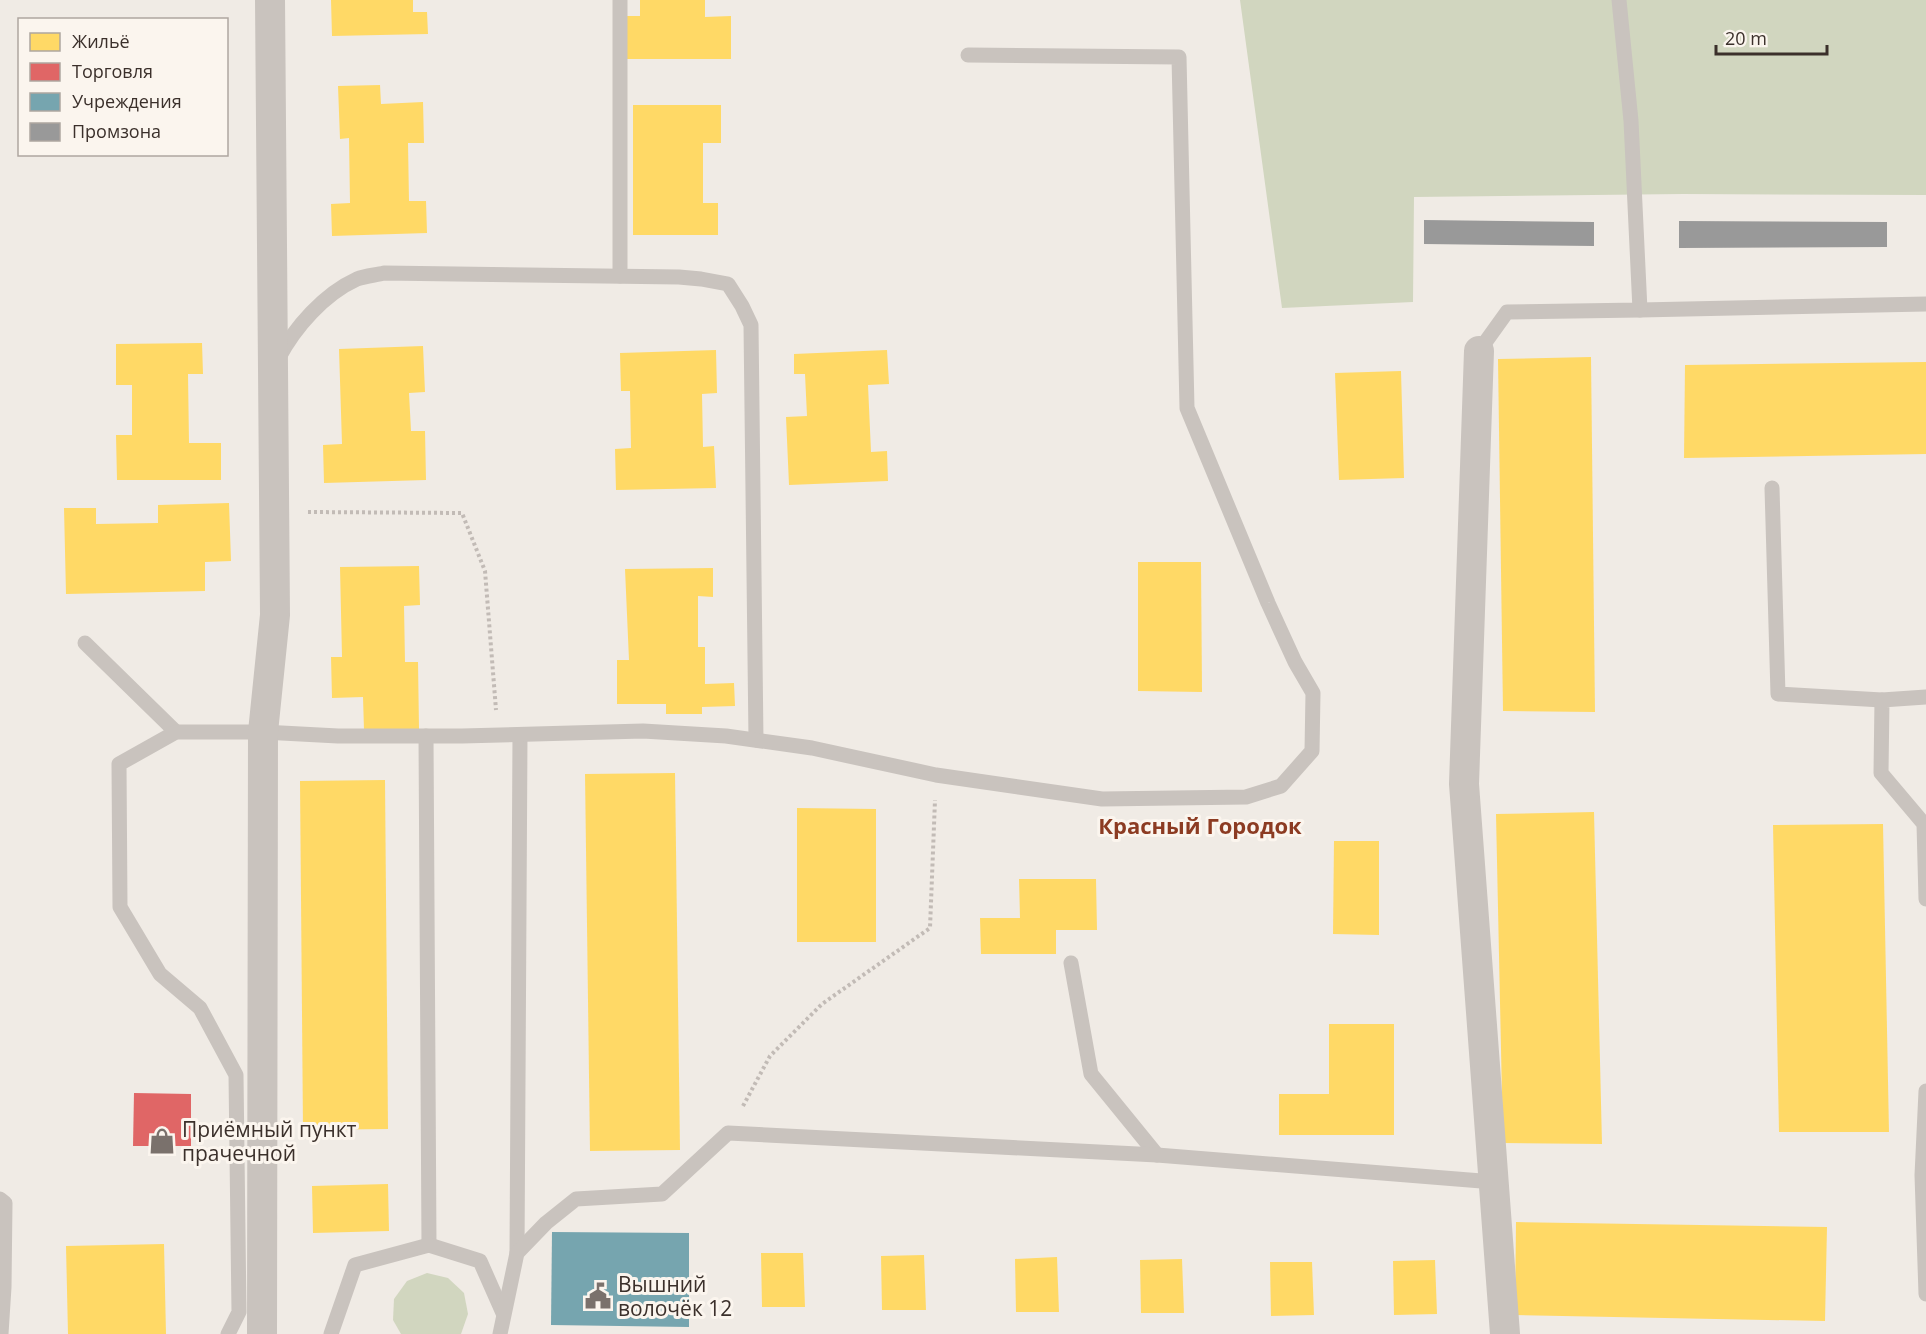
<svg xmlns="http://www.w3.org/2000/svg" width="1926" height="1334" font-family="'Open Sans',sans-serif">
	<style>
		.green { fill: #d1d6bf }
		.homes { fill: #ffd966 }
		.shops { fill: #e06666 }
		.public { fill: #76a5af }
		.industry { fill: #999 }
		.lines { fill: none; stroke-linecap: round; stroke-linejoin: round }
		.path { stroke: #c2bbb6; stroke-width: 4; stroke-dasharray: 3 3; stroke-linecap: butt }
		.service { stroke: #c9c3be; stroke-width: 15 }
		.minor { stroke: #c9c3be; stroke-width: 30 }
		.labels { text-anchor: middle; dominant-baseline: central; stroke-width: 6; stroke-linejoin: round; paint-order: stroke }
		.poi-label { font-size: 21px; fill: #3b302b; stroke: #fbf5ee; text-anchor: start }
		.neighbourhood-label { font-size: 22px; font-weight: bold; fill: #8c3b22; stroke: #fbf5ee }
	</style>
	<rect width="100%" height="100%" fill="#f0ebe5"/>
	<g class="green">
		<path d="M1240,0H1926V195L1683,194L1414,197L1413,302L1282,308Z"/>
		<path d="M427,1273L448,1278L464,1293L468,1314L461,1334H401L393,1320L394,1299L407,1281Z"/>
	</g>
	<g class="homes">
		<path d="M331,0H413V12H427L428,34L332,36Z"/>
		<path d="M640,0H705V17L731,16V59H627V16H640Z"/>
		<path d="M380,85L381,104L423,102L424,143H408L409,201H426L427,233L332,236L331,204L350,203L349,138L340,139L338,86Z"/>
		<path d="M633,105H721V143H703V203H718V235H633Z"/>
		<path d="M202,343L203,374H188L189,443H221V480H117L116,435H132V385H116V344Z"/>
		<path d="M423,346L425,392L409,393L411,431H425L426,480L324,483L323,445L342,444L339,349Z"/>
		<path d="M716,350L717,393L702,394L703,447L714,446L716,488L616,490L615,449L631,448L630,391H621L620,353Z"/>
		<path d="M887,350L889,384L868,385L871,452L887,451L888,481L789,485L786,417L807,416L805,374H794V354Z"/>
		<path d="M1591,357L1595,712L1503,711L1498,359Z"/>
		<path d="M1926,362V454L1684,458L1685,365Z"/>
		<path d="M1401,371L1404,478L1339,480L1335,373Z"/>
		<path d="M229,503L231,561L205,562V591L66,594L64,508H96V524L158,523V505Z"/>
		<path d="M1138,562H1201L1202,692L1138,691Z"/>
		<path d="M419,566L420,605L404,606L405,662H418L419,729L364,730L363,697L332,698L331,657H342L340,567Z"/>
		<path d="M713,568V597L698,596V647H705V684L734,683L735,706L702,707V714H666V704H617V660H629L625,569Z"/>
		<path d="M675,773L680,1150L590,1151L585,774Z"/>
		<path d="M385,780L388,1129L303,1130L300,781Z"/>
		<path d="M797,808L876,809V942H797Z"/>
		<path d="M1594,812L1602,1144L1503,1143L1496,814Z"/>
		<path d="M1883,824L1889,1132H1779L1773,825Z"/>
		<path d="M1334,841H1379V935L1333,934Z"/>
		<path d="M1019,879H1096L1097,930H1056V954H981L980,918H1020Z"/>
		<path d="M1329,1024H1394V1135H1279V1094H1329Z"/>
		<path d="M388,1184L389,1231L313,1233L312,1186Z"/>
		<path d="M1516,1222L1827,1227L1825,1321L1515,1315Z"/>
		<path d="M164,1244L166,1334H68L66,1246Z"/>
		<path d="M761,1253H803L805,1307H762Z"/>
		<path d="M924,1255L926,1310H882L881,1256Z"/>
		<path d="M1057,1257L1059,1312H1016L1015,1259Z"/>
		<path d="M1182,1259L1184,1313H1141L1140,1260Z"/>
		<path d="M1435,1260L1437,1314L1394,1315L1393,1261Z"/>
		<path d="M1270,1262H1312L1314,1315L1271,1316Z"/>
	</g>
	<path class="shops" d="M134,1093L191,1094V1146H133Z"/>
	<path class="public" d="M552,1232L689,1233V1327L551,1325Z"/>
	<g class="industry">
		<path d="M1424,220L1594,222V246L1424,244Z"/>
		<path d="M1679,221L1887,222V247L1679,248Z"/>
	</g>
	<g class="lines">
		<g class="path">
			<path d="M308,512L462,513L485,571L496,710"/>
			<path d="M743,1106L770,1056L822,1004L930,928L935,800"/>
		</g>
		<g class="service">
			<path d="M620,276V0"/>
			<path d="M1640,310L1926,304"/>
			<path d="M1479,351L1507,312L1640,310L1631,121L1619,0"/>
			<path d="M278,359C295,327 324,294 357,279C365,276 376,275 384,273L679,277L701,279L728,284L742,306L751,325L756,740"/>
			<path d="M1772,488L1778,694L1882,700"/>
			<path d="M85,643L176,732"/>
			<path d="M1926,697L1882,700L1881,773L1924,824L1926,899"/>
			<path d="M426,736L429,1245"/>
			<path d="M1071,963L1091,1074L1157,1155"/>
			<path d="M1926,1091L1922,1175L1926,1294"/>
			<path d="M0,1199L5,1203L4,1287L1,1334"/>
			<path d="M517,1253L520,735"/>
			<path d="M228,1334L239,1312L236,1075L200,1008L160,974L120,907L119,764L176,732H263L338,736H462L643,731L726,736L812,748L936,775L1102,799L1246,797L1281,786L1312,751L1313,693L1295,662L1268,603L1187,408L1179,57L968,55"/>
			<path d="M331,1334L355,1265L429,1245L480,1261L503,1313"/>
			<path d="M500,1334L517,1253L546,1223L576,1199L662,1194L728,1133L1157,1155L1494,1182"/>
		</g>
		<g class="minor">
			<path d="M1479,351L1464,784L1505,1334"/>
			<path d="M262,1334L263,732L275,615L270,0"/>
		</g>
	</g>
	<defs>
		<g id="shop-bare" transform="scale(2.07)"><path d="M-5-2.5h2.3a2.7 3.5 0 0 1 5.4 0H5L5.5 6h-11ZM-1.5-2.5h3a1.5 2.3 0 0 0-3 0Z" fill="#7a716c" stroke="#fbf5ee" stroke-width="2.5" paint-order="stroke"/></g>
		<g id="civic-bare" transform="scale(2.07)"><path d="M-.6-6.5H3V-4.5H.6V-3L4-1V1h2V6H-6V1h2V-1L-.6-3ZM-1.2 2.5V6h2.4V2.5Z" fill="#7a716c" stroke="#fbf5ee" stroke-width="2.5" paint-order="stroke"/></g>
	</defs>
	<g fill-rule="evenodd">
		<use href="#shop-bare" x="162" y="1141"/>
		<use href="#civic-bare" x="598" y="1296"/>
	</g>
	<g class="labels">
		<g class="poi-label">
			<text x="182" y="1129">Приёмный пункт<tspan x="182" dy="24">прачечной</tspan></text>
			<text x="618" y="1284">Вышний<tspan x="618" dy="24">волочёк 12</tspan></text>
		</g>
		<g class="neighbourhood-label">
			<text x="1200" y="825">Красный Городок</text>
		</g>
	</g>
	<rect x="18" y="18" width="210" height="138" fill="#fbf5ee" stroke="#aea6a0" stroke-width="1.5"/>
	<rect x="30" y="33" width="30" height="18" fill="#ffd966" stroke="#aea6a0" stroke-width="1.5"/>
	<text x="72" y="48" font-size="18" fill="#3b302b">Жильё</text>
	<rect x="30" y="63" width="30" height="18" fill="#e06666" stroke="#aea6a0" stroke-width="1.5"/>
	<text x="72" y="78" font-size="18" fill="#3b302b">Торговля</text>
	<rect x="30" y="93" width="30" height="18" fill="#76a5af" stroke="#aea6a0" stroke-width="1.5"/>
	<text x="72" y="108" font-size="18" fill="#3b302b">Учреждения</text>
	<rect x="30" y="123" width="30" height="18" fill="#999999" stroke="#aea6a0" stroke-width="1.5"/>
	<text x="72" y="138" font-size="18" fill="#3b302b">Промзона</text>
	<path d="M1716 45v9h111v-9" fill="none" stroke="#3b302b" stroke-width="3"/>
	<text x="1725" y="45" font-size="18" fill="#3b302b" stroke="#fbf5ee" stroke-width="4.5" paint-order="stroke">20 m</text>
</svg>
